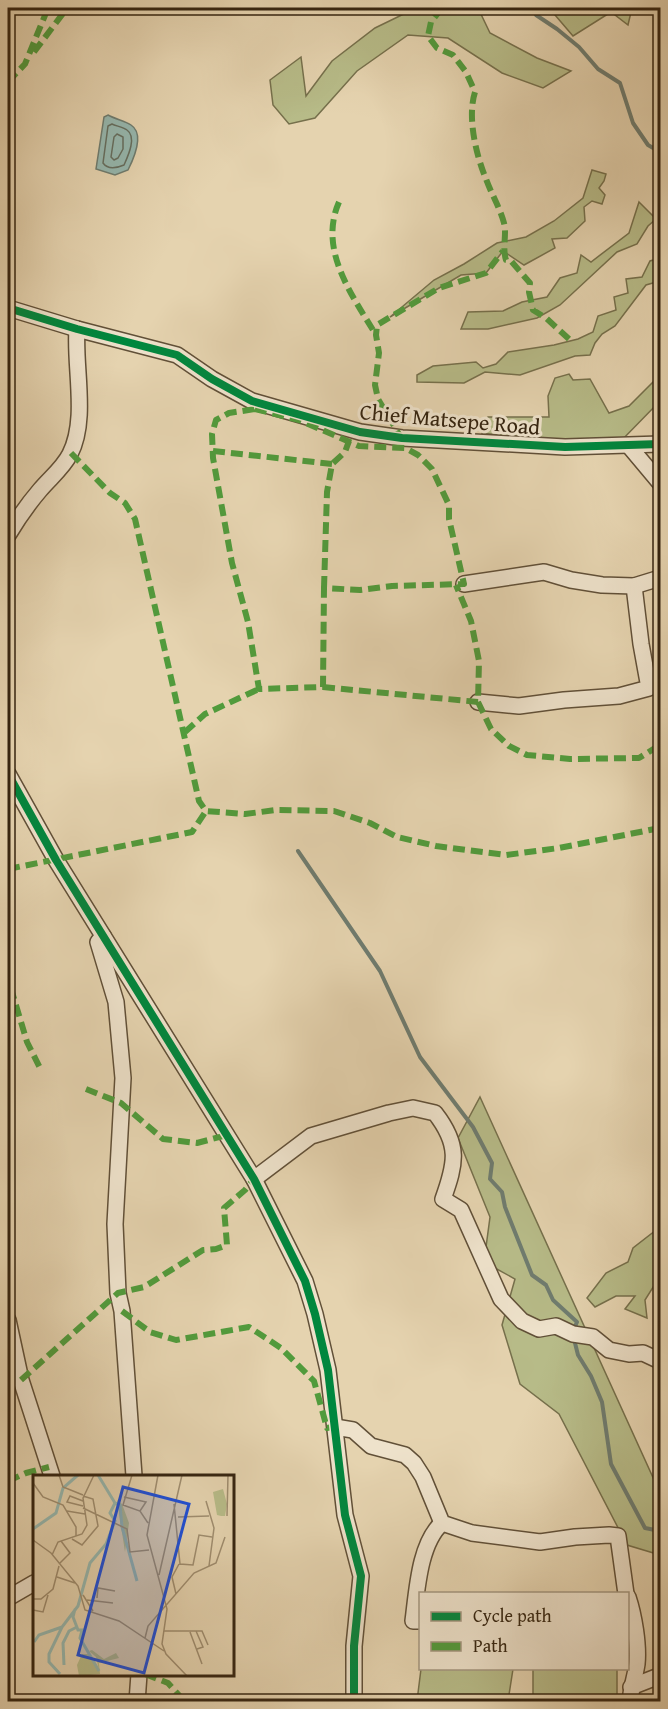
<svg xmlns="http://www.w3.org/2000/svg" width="668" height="1709" font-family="'Gentium Book Plus',serif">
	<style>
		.green { fill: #b7bb88; stroke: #76704c; stroke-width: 1.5 }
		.water { fill: #96b7ae; stroke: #6f7c6f; stroke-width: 1.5 }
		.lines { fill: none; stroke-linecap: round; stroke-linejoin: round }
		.shore { stroke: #666e5f; stroke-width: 1.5 }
		.stream { stroke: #6f7c6f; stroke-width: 4 }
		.minor-casing { stroke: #615038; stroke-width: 18 }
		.minor { stroke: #eee2cb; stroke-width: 15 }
		.quiet { stroke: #519b3c; stroke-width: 6; stroke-dasharray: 12 6; stroke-linecap: butt }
		.cycleway-casing { stroke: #eee2cb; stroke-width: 11 }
		.cycleway { stroke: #00873e; stroke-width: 8 }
		.labels { text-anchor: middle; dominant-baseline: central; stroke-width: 6; stroke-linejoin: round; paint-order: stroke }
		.street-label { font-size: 22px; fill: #352410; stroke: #eee2cb }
		.inset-river { fill: none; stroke: #96b7ae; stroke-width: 3 }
		.inset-road { fill: none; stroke: #9f8d6f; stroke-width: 1.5 }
		.view { fill: #1d4ed8; fill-opacity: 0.15; stroke: #1d4ed8; stroke-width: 3 }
		.inset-edge { fill: none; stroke: #352410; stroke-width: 3 }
	</style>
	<rect width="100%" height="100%" fill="#e5d3af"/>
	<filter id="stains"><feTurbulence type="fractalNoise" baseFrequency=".00333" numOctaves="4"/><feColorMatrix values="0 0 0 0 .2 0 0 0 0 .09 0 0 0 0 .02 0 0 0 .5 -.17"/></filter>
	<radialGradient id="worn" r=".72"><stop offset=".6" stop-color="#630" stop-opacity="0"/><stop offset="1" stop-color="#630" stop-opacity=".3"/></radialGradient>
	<g class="green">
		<path d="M416,8H478L490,33L537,58L571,71L543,88L502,73L448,38L408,35L357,71L315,118L289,124L273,105L270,80L301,57L306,96L332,61L375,28Z"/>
		<path d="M549,8H632L628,25L611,12L573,36Z"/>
		<path d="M592,170L606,174L604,181L599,188L605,195L602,204L592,201L584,207L585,221L567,238L552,239L555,248L524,265L503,251L486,273L461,275L390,317L434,280L464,264L497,243L526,237L554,221L583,198Z"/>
		<path d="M639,202L656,219L648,226L637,244L617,252L560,305L537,318L488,329H461L468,312L503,311L522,302L547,297L560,278L577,273L581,255L591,262L629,233Z"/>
		<path d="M660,258V281L646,285L615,326L602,334L595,343L590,355L575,356L520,375L485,372L464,383L417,382V375L433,366L476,362L483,368L496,364L508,352L554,345L578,339L593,332L598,316L616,310L614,297L628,293L626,279L642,277L650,261Z"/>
		<path d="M569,374L573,380L590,379L609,413L629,406L660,375V401L618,444L556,442L482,433L488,417H549L548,396L555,378Z"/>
		<path d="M480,1097L660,1493V1555L627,1545L559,1414L520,1384L502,1325L515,1279L484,1262L490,1217L458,1138Z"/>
		<path d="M660,1227V1285L655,1284L645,1300L647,1318L625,1309L635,1296H616L595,1307L587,1298L606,1273L628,1262L633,1248Z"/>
		<path d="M421,1669H513L508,1701H417Z"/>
		<rect x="533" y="1669" width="84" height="32"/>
	</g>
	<path class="water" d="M108,115C115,119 125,121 131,125C145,134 134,158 128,170L115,175L96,169L104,117Z"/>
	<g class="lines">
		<g class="shore">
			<path d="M112,124C116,126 123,127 127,130C137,137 128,156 124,165C117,168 108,170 103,163L108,126Z"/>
			<path d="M117,134L123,137V149L118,158L114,160L111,157L114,137Z"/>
		</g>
		<g class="stream">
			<path d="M532,8L536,15L557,29L579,47L598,69L620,83L633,123L648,145L660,152"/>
			<path d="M298,851L380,971L420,1057L473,1127L492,1163L490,1179L502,1192L505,1207L532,1275L546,1285L553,1300L577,1322L574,1329"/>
			<path d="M574,1339L578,1355L591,1376L602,1402L611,1464L645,1528L660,1531"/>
		</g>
		<g class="minor-casing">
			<g id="minor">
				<path d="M8,308L77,329L177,355L212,379L252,401L360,432L402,438L565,447L660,444"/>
				<path d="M629,446L660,483"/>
				<path d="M8,535C17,520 28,504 40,490C50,478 63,468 70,454C88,419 74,367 77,329"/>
				<path d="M464,584L544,572L571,580L602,585L634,586L660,578"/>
				<path d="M478,702L519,706L564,700L619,696L649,688L641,644L634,586"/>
				<path d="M8,774L56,860L254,1179L305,1281L315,1314L328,1370L345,1515L361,1576L354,1646V1702"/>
				<path d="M103,936L98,942L116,1002L123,1078L115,1224L118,1293L122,1311L134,1476"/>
				<path d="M254,1179L311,1136L389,1113L413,1108L435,1113C460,1145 456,1163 443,1199L461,1210L501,1299L522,1321L539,1329L556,1326L573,1334L593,1337L609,1350L629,1354L643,1353L660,1361"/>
				<path d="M8,1320L21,1380L52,1476"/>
				<path d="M335,1427L353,1430L371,1446L405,1455L414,1463L423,1477L442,1523L472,1533L540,1542L575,1537L609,1535L618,1536L626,1594"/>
				<path d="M628,1597C634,1615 639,1645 637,1664C635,1677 631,1688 630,1702"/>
				<path d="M8,1598L34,1583"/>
				<path d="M420,1621H413C417,1591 419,1544 442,1523"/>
				<path d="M631,1687L659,1676"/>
				<path d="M137,1702L139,1674"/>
			</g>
		</g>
		<use href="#minor" class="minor"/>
		<g class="quiet">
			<path d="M442,8L431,22L428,36L437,48L453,55L466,72L475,92C467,117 476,155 486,179C491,193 500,208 504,223C507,235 502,247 506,260L511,261L530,283L529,292L533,310L546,318L569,339"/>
			<path d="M34,52L67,8"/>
			<path d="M8,82L25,64L48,8"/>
			<path d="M339,202C318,250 352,295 376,335"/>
			<path d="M255,409L299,420L359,446L405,448L418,455L432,469L449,505V519L464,584L392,586L360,590L324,588L323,687L259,689L248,622L232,563L213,458L212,434L216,420L229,413Z"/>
			<path d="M403,441L378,399L375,385L379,353L376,335L377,325L439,288L486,273L503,251"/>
			<path d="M213,451L332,464"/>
			<path d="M71,453L110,493L125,503L135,519L199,801L206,811L245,814L276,810L334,811L370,823L397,837L436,846L506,855L559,848L660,828"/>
			<path d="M324,588L327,492L332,464L345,452L349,441"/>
			<path d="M323,687L478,702L479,661L471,621L456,585"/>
			<path d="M478,702L491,729L509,746L527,755L570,759L639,758L660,745"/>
			<path d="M185,732L205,714L259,689"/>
			<path d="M8,869L192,832L206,811"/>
			<path d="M8,990L12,992L27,1042L40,1068"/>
			<path d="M86,1089L121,1103L163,1139L197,1143L227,1135"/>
			<path d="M122,1311L150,1332L176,1340L249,1327L281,1348L314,1381L327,1428L332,1427"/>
			<path d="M21,1380L118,1293L144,1287L203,1250L216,1249L227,1245L224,1208L245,1190L254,1179"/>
			<path d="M8,1481L26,1473L49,1467"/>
			<path d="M145,1674L168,1683L185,1702"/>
		</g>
		<g class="cycleway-casing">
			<g id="cycleway">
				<path d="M8,308L77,329L177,355L212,379L252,401L360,432L402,438L565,447L660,444"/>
				<path d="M8,774L56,860L254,1179L305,1281L315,1314L328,1370L345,1515L361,1576L354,1646V1702"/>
			</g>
		</g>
		<use href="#cycleway" class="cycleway"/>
	</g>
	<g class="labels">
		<g class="street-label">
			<text transform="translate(450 419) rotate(5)">Chief Matsepe Road</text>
		</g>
	</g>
	<g transform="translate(33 1475)">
		<rect width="201" height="201" fill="#e5d3af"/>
		<path d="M190,14L194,29L192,41H188L184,40L180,17ZM84,25L89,29L96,48L92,77ZM59,175L71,184L83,178L86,183L66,188L67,199L46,201L44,190L49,179H55L66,195L63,182L56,176Z" fill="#b7bb88"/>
		<path class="inset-river" d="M82,28L87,30L89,52L104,106M0,54L23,38L30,13L45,0M42,134L40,142L45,155H49L47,163L66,196M1,167L6,160L29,152M31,190L30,168L36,156L44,152M27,199L16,187V179L29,152L45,131L57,88L73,69L82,46L77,38L82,28L65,0"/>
		<path class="inset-road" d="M26,0L30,12L50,20M99,0L90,30L107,36L115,48M125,0L114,60L134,134L129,169L133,179L154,201M0,8L10,22L30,30L43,52V61M91,22L113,27L107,36M173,26L181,53L176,91M141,29L147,89L160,90L166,60L179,62M50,31L34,27L37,21L50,26M50,33L94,54L97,77L116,75M34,36L52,39M194,41L195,0M145,42L176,41M39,64L49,70L65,51L60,24L50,21M0,65L18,78L45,111L52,135L86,146L131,176M19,80L25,67L49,59L54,50L50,23L61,0M26,89L37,78L28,66M126,100L149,0M24,102L42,108M143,119L139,102L146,89M50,120L60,136M64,123L65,113L82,116M0,124H8L20,114L26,91M54,125L80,128M0,135L10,137L15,120M131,156H169L175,170M163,156L170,172L164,174M157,157L169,189M112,163L115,151L161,98L183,88L192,62"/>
		<path class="view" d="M90,12L156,29L111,198L45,180Z"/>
		<rect width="201" height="201" class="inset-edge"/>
	</g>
	<rect width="668" height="1709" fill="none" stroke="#e5d3af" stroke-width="30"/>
	<rect x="9" y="9" width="650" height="1691" fill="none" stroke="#352410" stroke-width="3"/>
	<rect x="15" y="15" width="638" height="1679" fill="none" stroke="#352410" stroke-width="1.5"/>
	<rect x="419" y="1592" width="210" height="78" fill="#eee2cb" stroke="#a49680" stroke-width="1.5"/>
	<rect x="431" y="1612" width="30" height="9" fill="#00873e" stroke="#a49680" stroke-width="1.5"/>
	<text x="473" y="1622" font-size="18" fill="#352410">Cycle path</text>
	<rect x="431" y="1642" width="30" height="9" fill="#519b3c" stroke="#a49680" stroke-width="1.5"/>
	<text x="473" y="1652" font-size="18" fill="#352410">Path</text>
	<rect width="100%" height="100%" filter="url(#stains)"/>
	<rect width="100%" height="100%" fill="url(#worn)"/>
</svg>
